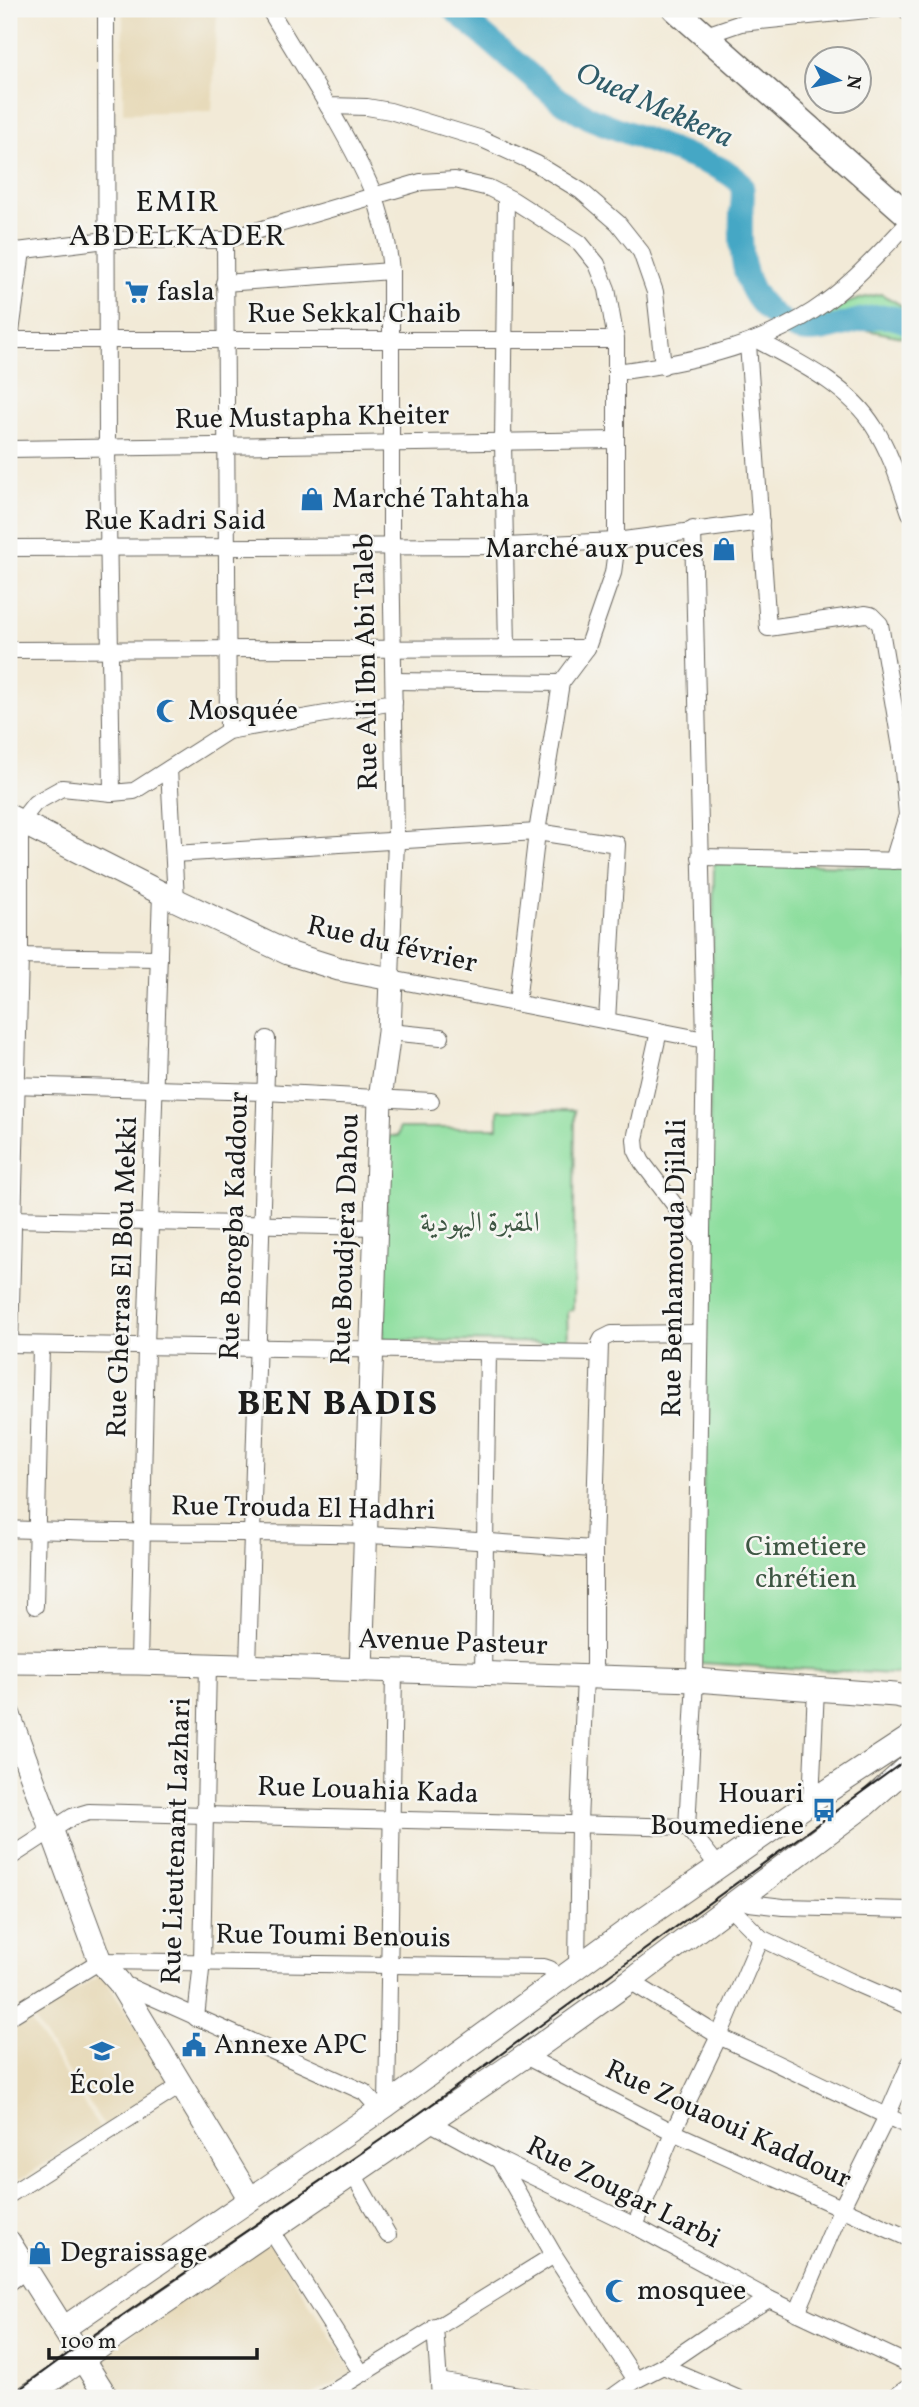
<svg xmlns="http://www.w3.org/2000/svg" width="919" height="2407" font-family="Vollkorn,Amiri,serif">
	<style>
		.built { fill: #e7daba }
		.green { fill: #8dde9e; stroke: #547d5d; stroke-width: 2 }
		.lines { fill: none; stroke-linecap: round; stroke-linejoin: round }
		.river { stroke: #45a7c5; stroke-width: 24 }
		.street-casing { stroke: #67645d; stroke-width: 18 }
		.secondary-casing { stroke: #67645d; stroke-width: 25 }
		.primary-casing { stroke: #67645d; stroke-width: 27 }
		.street { stroke: #fff; stroke-width: 16 }
		.secondary { stroke: #fff; stroke-width: 23 }
		.primary { stroke: #fff; stroke-width: 24 }
		.tram { stroke: #1c1c1c; stroke-width: 2 }
		.labels { text-anchor: middle; dominant-baseline: central; stroke-width: 5; stroke-linejoin: round; paint-order: stroke }
		.poi-label { font-size: 28px; fill: #1c1c1c; stroke: #f6f6f2; text-anchor: start }
		.street-label { font-size: 28px; fill: #1c1c1c; stroke: #f6f6f2 }
		.park-label { font-size: 28px; fill: #3e5643; stroke: #f6f6f2 }
		.water-label { font-size: 30px; font-style: italic; fill: #2e5b68; stroke: #f6f6f2 }
		.neighbourhood-label { font-size: 30px; letter-spacing: 2px; fill: #1c1c1c; stroke: #f6f6f2 }
		.district-label { font-size: 35px; font-weight: bold; letter-spacing: 2px; fill: #1c1c1c; stroke: #f6f6f2 }
	</style>
	<rect width="100%" height="100%" fill="#f6f6f2"/>
	<filter id="ink" filterUnits="userSpaceOnUse"><feTurbulence type="fractalNoise" baseFrequency=".0143" numOctaves="2"/><feDisplacementMap in="SourceGraphic" scale="14" xChannelSelector="R" yChannelSelector="G"/><feConvolveMatrix kernelMatrix="1 2 1 2 8 2 1 2 1" color-interpolation-filters="sRGB"/></filter>
	<filter id="wash" filterUnits="userSpaceOnUse"><feTurbulence type="fractalNoise" baseFrequency=".00686" numOctaves="4" result="noise"/><feDisplacementMap in="SourceGraphic" scale="28" xChannelSelector="R" yChannelSelector="G"/><feGaussianBlur stdDeviation="1.57" result="paint"/><feColorMatrix in="noise" values="0 0 0 0 0 0 0 0 0 0 0 0 0 0 0 0 0 1.4 0 .05"/><feComposite in="paint" operator="in"/></filter>
	<g filter="url(#wash)">
		<rect width="100%" height="100%" fill="#f2ead7"/>
		<g class="built">
			<path d="M123,12H217L212,111L123,113Z"/>
			<path d="M102,1974L172,2084L105,2127L32,2017Z"/>
			<path d="M28,2017L100,2129L19,2180L9,2163V2030Z"/>
			<path d="M268,2239L354,2373L307,2398H121L96,2360Z"/>
		</g>
		<g class="green">
			<path d="M881,294L910,310V347L902,337L862,329L795,334C827,312 842,301 881,294Z"/>
			<path d="M714,863L910,867V1675L700,1663Z"/>
			<path d="M498,1110H575L573,1309L567,1311L568,1343L383,1340L388,1136H398L399,1128H498Z"/>
		</g>
		<g class="lines">
			<path class="river" d="M453,9L559,100L592,119L717,167C726,172 738,177 742,187C744,195 742,207 741,214C740,249 741,285 768,310C775,317 790,328 799,330C836,337 874,302 910,324"/>
		</g>
	</g>
	<g filter="url(#ink)">
		<g class="lines">
			<g class="street-casing">
				<g id="street">
					<path d="M106,9L107,448L112,793"/>
					<path d="M269,9L328,106L367,107L390,111L482,139L537,164L581,191L618,223L641,252L655,292L663,366"/>
					<path d="M905,9L910,14"/>
					<path d="M706,35L741,23L877,9"/>
					<path d="M328,106C361,164 385,203 391,271V547L396,840L391,979L705,1040"/>
					<path d="M506,197L503,442L507,648"/>
					<path d="M225,240L228,731"/>
					<path d="M9,252L106,240H225L421,182L455,180L489,188L513,200L580,243L597,264L607,289L616,340V550L613,573L587,648L561,683L537,832L517,1003"/>
					<path d="M224,283L391,271"/>
					<path d="M9,340H616"/>
					<path d="M757,340C798,362 849,386 874,427C891,453 900,484 910,513"/>
					<path d="M748,344L768,628L866,614L871,615L880,624L901,748L907,815L893,861"/>
					<path d="M9,347L22,251"/>
					<path d="M616,372C685,363 754,349 813,311C850,287 880,252 910,221"/>
					<path d="M9,449L616,440"/>
					<path d="M693,529L705,1040L695,1680L687,1827L718,1866"/>
					<path d="M9,548L505,546L616,541L761,522"/>
					<path d="M9,650L587,648"/>
					<path d="M394,681L561,683"/>
					<path d="M169,769L176,900"/>
					<path d="M174,854L537,832L617,844L607,1021"/>
					<path d="M700,857L910,861"/>
					<path d="M9,956L159,958"/>
					<path d="M659,1031L635,1139L636,1150L642,1162L702,1241"/>
					<path d="M389,1032L441,1037"/>
					<path d="M9,1085L265,1092L431,1101"/>
					<path d="M9,1219L376,1227"/>
					<path d="M9,1344L598,1353"/>
					<path d="M10,1344L20,956V822L35,803L62,788L112,793L134,791L228,731L394,702"/>
					<path d="M9,1529C128,1535 247,1531 366,1535C443,1537 518,1545 594,1549"/>
					<path d="M35,1606L41,1345"/>
					<path d="M139,1663L146,1346L161,893"/>
					<path d="M248,1666L267,1039"/>
					<path d="M483,1673L488,1352"/>
					<path d="M594,1677V1549L600,1343L602,1339L612,1334L700,1333"/>
					<path d="M811,1802L816,1688"/>
					<path d="M9,1858L72,1817L89,1812L687,1827"/>
					<path d="M741,1898L749,1903L783,1907L910,1910"/>
					<path d="M729,1906L761,1938L850,1981L910,2007"/>
					<path d="M577,1967L579,1823L585,1676"/>
					<path d="M630,1981L719,2036L910,2127"/>
					<path d="M121,1983L364,2092L372,2101L377,2111"/>
					<path d="M9,2017L100,1961L544,1967L550,1969L557,1981"/>
					<path d="M196,2018L202,1961L208,1665"/>
					<path d="M525,2056L673,2132L910,2239"/>
					<path d="M387,2105L394,1671"/>
					<path d="M427,2121L499,2160L635,2226L769,2299L910,2365"/>
					<path d="M499,2160L554,2255L636,2380"/>
					<path d="M353,2174L388,2235"/>
					<path d="M9,2195L180,2086"/>
					<path d="M635,2226L673,2132L719,2036L761,1938"/>
					<path d="M270,2229L362,2374"/>
					<path d="M9,2283L26,2270"/>
					<path d="M797,2313L842,2207L887,2116L910,2063"/>
					<path d="M435,2327L440,2398"/>
					<path d="M663,2366L713,2332L769,2299"/>
					<path d="M439,2381L536,2398"/>
					<path d="M323,2398L554,2255"/>
					<path d="M611,2398L636,2380L663,2366L737,2398"/>
					<path d="M893,2398L910,2386"/>
				</g>
			</g>
			<g class="secondary-casing">
				<g id="secondary">
					<path d="M9,816L161,893L288,953L339,969L391,979L389,1032L380,1099L361,1670"/>
					<path d="M9,1662L139,1663L695,1680L895,1695L910,1698"/>
					<path d="M9,1715L100,1961L119,1982L250,2199"/>
					<path d="M9,2242L107,2398"/>
					<path d="M64,2328L387,2105L636,1924L811,1802L910,1737"/>
					<path d="M25,2398L525,2056L630,1981L865,1805L910,1765"/>
				</g>
			</g>
			<g class="primary-casing">
				<path id="primary" d="M675,9L910,217"/>
			</g>
			<use href="#street" class="street"/>
			<use href="#secondary" class="secondary"/>
			<use href="#primary" class="primary"/>
			<path class="tram" d="M9,2397L95,2334L417,2115L910,1757"/>
		</g>
	</g>
	<defs>
		<g id="supermarket-bare" transform="scale(1.89)"><path d="M-6-5.5h2.5l.6 2H6L4.5 2H-2.5L-4.4-4H-6ZM-1.5 3.2a1.3 1.3 0 1 0 .1 0ZM3 3.2a1.3 1.3 0 1 0 .1 0Z" fill="#1f6fb2" stroke="#f6f6f2" stroke-width="2.5" paint-order="stroke"/></g>
		<g id="shop-bare" transform="scale(1.89)"><path d="M-5-2.5h2.3a2.7 3.5 0 0 1 5.4 0H5L5.5 6h-11ZM-1.5-2.5h3a1.5 2.3 0 0 0-3 0Z" fill="#1f6fb2" stroke="#f6f6f2" stroke-width="2.5" paint-order="stroke"/></g>
		<g id="mosque-bare" transform="scale(1.89)"><path d="M3.5-4.9A6 6 0 1 0 3.5 4.9A5 5 0 1 1 3.5-4.9Z" fill="#1f6fb2" stroke="#f6f6f2" stroke-width="2.5" paint-order="stroke"/></g>
		<g id="bus-bare" transform="scale(1.89)"><path d="M-5-6H5V4H4V6H2V4H-2V6H-4V4H-5ZM-3.5-4V0h7V-4ZM-3.5 1.2v1.5H-2V1.2ZM2 1.2v1.5H3.5V1.2Z" fill="#1f6fb2" stroke="#f6f6f2" stroke-width="2.5" paint-order="stroke"/></g>
		<g id="civic-bare" transform="scale(1.89)"><path d="M-.6-6.5H3V-4.5H.6V-3L4-1V1h2V6H-6V1h2V-1L-.6-3ZM-1.2 2.5V6h2.4V2.5Z" fill="#1f6fb2" stroke="#f6f6f2" stroke-width="2.5" paint-order="stroke"/></g>
		<g id="school-bare" transform="scale(1.89)"><path d="M0-5L7-2L0 1L-7-2ZM-4 1L0 2.5L4 1V4Q0 6-4 4Z" fill="#1f6fb2" stroke="#f6f6f2" stroke-width="2.5" paint-order="stroke"/></g>
	</defs>
	<g fill-rule="evenodd">
		<use href="#supermarket-bare" x="137" y="292"/>
		<use href="#shop-bare" x="312" y="499"/>
		<use href="#shop-bare" x="724" y="549"/>
		<use href="#mosque-bare" x="168" y="711"/>
		<use href="#bus-bare" x="824" y="1810"/>
		<use href="#civic-bare" x="194" y="2045"/>
		<use href="#school-bare" x="102" y="2051"/>
		<use href="#shop-bare" x="40" y="2253"/>
		<use href="#mosque-bare" x="617" y="2291"/>
	</g>
	<g class="labels">
		<g class="poi-label">
			<text x="157" y="292">fasla</text>
			<text x="332" y="499">Marché Tahtaha</text>
			<text x="704" y="549" text-anchor="end">Marché aux puces</text>
			<text x="188" y="711">Mosquée</text>
			<text x="804" y="1794" text-anchor="end">Houari<tspan x="804" dy="32">Boumediene</tspan></text>
			<text x="214" y="2045">Annexe APC</text>
			<text x="102" y="2085" text-anchor="middle">École</text>
			<text x="60" y="2253">Degraissage</text>
			<text x="637" y="2291">mosquee</text>
		</g>
		<g class="street-label">
			<text x="354" y="314">Rue Sekkal Chaib</text>
			<text transform="translate(312 418) rotate(-1)">Rue Mustapha Kheiter</text>
			<text x="175" y="521">Rue Kadri Said</text>
			<text transform="translate(367 662) rotate(-91)">Rue Ali Ibn Abi Taleb</text>
			<text transform="translate(392 945) rotate(13)">Rue du février</text>
			<text transform="translate(235 1226) rotate(-88)">Rue Borogba Kaddour</text>
			<text transform="translate(346 1239) rotate(-88)">Rue Boudjera Dahou</text>
			<text transform="translate(675 1268) rotate(-89)">Rue Benhamouda Djilali</text>
			<text transform="translate(123 1277) rotate(-88)">Rue Gherras El Bou Mekki</text>
			<text transform="translate(303 1509) rotate(1)">Rue Trouda El Hadhri</text>
			<text transform="translate(453 1643) rotate(2)">Avenue Pasteur</text>
			<text transform="translate(368 1791) rotate(2)">Rue Louahia Kada</text>
			<text transform="translate(177 1841) rotate(-88)">Rue Lieutenant Lazhari</text>
			<text transform="translate(333 1937) rotate(1)">Rue Toumi Benouis</text>
			<text transform="translate(728 2125) rotate(25)">Rue Zouaoui Kaddour</text>
			<text transform="translate(623 2193) rotate(27)">Rue Zougar Larbi</text>
		</g>
		<g class="park-label">
			<text x="480" y="1223">المقبرة اليهودية</text>
			<text x="806" y="1547">Cimetiere<tspan x="806" dy="32">chrétien</tspan></text>
		</g>
		<g class="water-label">
			<text transform="translate(654 106) rotate(24)">Oued Mekkera</text>
		</g>
		<g class="neighbourhood-label">
			<text x="178" y="203">EMIR<tspan x="178" dy="34">ABDELKADER</tspan></text>
		</g>
		<g class="district-label">
			<text x="338" y="1405">BEN BADIS</text>
		</g>
	</g>
	<rect width="919" height="2407" fill="none" stroke="#f6f6f2" stroke-width="35"/>
	<g transform="translate(838 80) rotate(98)"><circle r="33" fill="#f6f6f2" stroke="#9f9f9c" stroke-width="2"/>
	<path d="M0-5L12 26L0 18L-12 26Z" fill="#1f6fb2"/>
	<text y="-10" font-size="19" font-weight="bold" text-anchor="middle" fill="#1c1c1c">N</text>
	</g>
	<path d="M49 2348v10h208v-10" fill="none" stroke="#1c1c1c" stroke-width="3.5"/>
	<text x="60" y="2348" font-size="21" fill="#1c1c1c" stroke="#f6f6f2" stroke-width="5" paint-order="stroke">100 m</text>
</svg>
